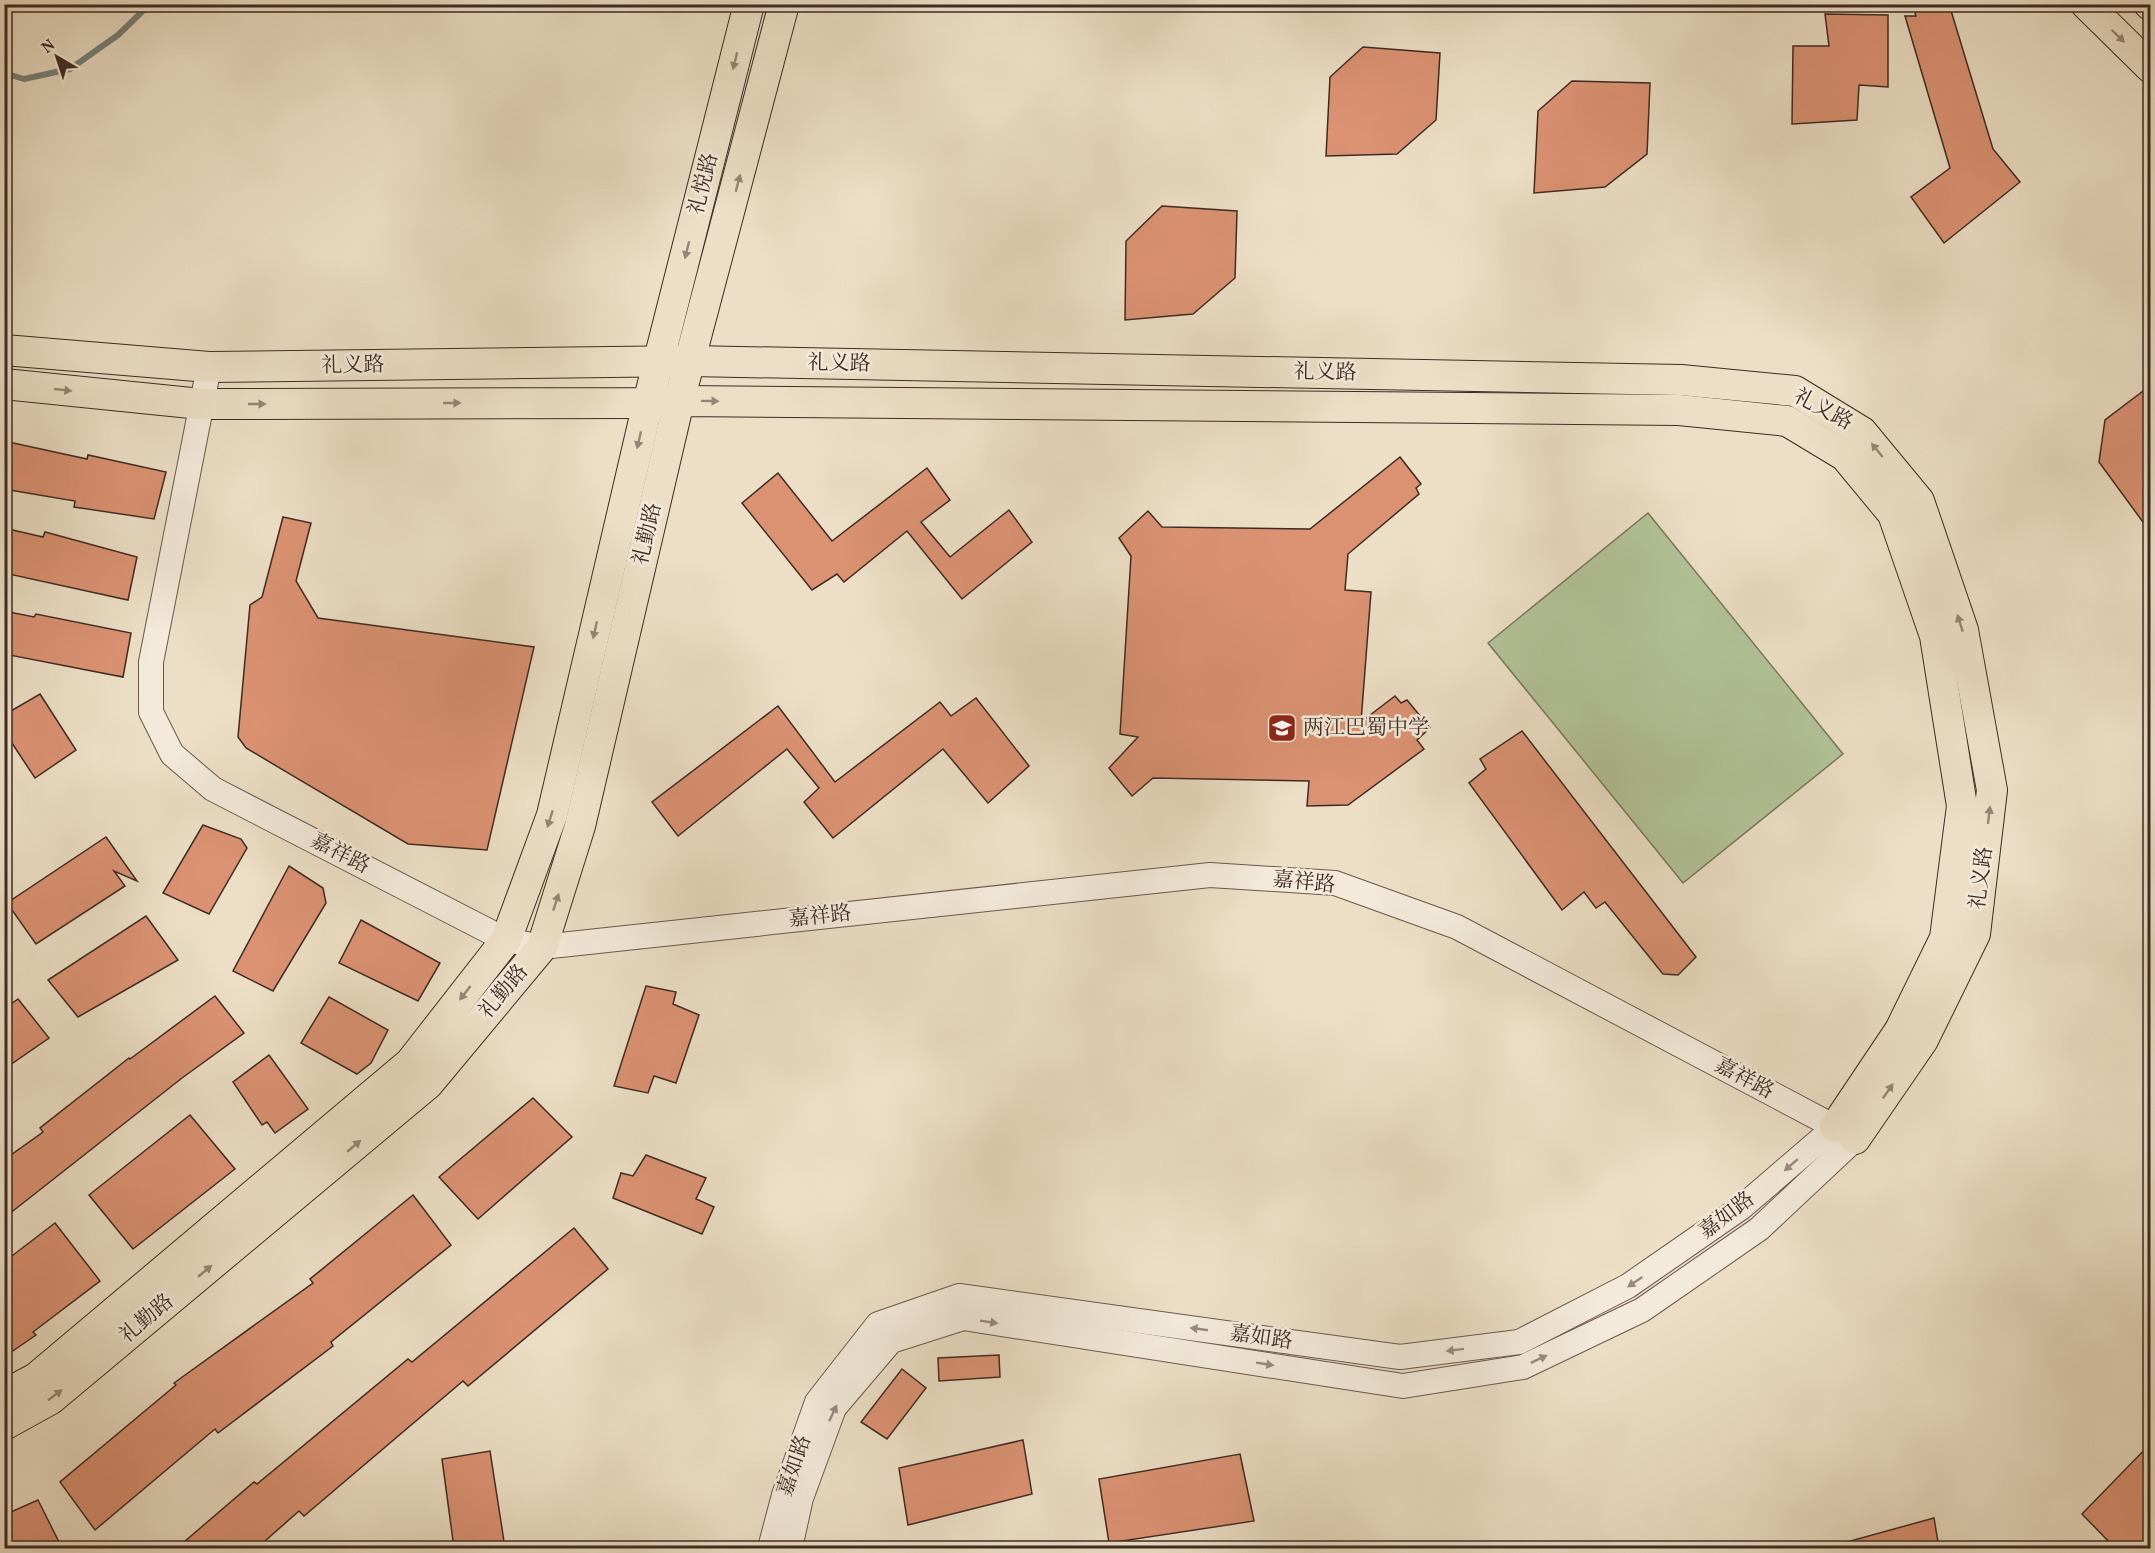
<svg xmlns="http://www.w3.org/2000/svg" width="2155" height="1553" font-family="Vollkorn,'Noto Serif SC',serif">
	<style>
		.green { fill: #b2c399; stroke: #78775e; stroke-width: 1.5 }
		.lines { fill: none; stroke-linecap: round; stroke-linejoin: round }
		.stream { stroke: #75827c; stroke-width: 6 }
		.building { fill: #db9273; stroke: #3e2b23; stroke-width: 1.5 }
		.minor-casing { stroke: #6a584c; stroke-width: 26 }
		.major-casing { stroke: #3e2b23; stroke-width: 32 }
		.minor { stroke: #f3eada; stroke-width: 24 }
		.major { stroke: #ecdfc6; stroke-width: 30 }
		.oneway { fill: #958574 }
		.oneway2 { fill: #988a7e }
		.labels { text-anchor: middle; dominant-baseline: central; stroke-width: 5; stroke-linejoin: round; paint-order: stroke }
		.street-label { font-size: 21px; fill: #3e2b23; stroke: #f3eada }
		.poi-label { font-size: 21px; fill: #3e2b23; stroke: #f3eada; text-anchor: start }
	</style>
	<rect width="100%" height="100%" fill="#ecdfc6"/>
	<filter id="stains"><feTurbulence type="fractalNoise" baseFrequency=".00333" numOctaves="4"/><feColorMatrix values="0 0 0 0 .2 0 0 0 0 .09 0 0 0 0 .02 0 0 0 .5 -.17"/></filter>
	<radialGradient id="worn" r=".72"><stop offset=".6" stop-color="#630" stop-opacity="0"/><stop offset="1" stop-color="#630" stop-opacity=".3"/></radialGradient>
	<path class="green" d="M1648,513L1843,754L1683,883L1488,643Z"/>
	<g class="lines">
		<path class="stream" d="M4,73L24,79L70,69L118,35L150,4"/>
	</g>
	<g class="building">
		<path d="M1912,4H1949L1993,149L2020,182L1944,243L1911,197L1950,168L1905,16H1916Z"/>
		<path d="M1825,14L1888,15V87L1859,85L1857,120L1792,124L1793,46H1829Z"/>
		<path d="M1363,47L1440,53L1436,120L1397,154L1326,156L1330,77Z"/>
		<path d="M1572,81L1650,83L1647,154L1605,187L1534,193L1538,111Z"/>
		<path d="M1162,206L1237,211L1235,278L1193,314L1125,320L1126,241Z"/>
		<path d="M2151,385V533L2099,462L2105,420Z"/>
		<path d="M4,441L87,459L88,455L166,472L154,519L74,507L75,501L4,489Z"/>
		<path d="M1400,457L1421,484L1416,488L1419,494L1348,554L1345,590L1371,592L1361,722L1395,696L1401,703L1407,700L1430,728L1417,740L1424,749L1348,805L1307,806L1309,781L1153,778L1132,796L1109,768L1138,737L1120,734L1131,556L1119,538L1148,511L1162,527L1310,529Z"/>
		<path d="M927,468L950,500L921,522L950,557L1009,510L1032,542L962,599L907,531L844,582L837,574L812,590L742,503L778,473L832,541Z"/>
		<path d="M283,517L311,523L296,581L318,618L534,647L487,850L408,844L246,748L238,737L250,605L262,597Z"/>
		<path d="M4,528L43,537L45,532L137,557L128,600L4,573Z"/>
		<path d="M4,611L34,617L36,614L131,633L123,677L4,654Z"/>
		<path d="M40,694L76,750L35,778L4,731V715Z"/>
		<path d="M976,698L1029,766L988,803L943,749L833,838L804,802L819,788L787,749L678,836L652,802L778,706L835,782L940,702L951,716Z"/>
		<path d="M1522,731L1696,957L1678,975L1663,974L1605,902L1596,908L1584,892L1562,910L1469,783L1486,769L1480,759Z"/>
		<path d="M203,825L241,839L247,848L209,914L163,893Z"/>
		<path d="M106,837L137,881L114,871L125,886L36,944L7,903Z"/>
		<path d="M289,866L323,888L326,903L273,991L233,971Z"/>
		<path d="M146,916L178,960L78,1017L48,980Z"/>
		<path d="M361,920L440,963L418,1001L339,963Z"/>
		<path d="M646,986L676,992L673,1004L699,1015L676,1083L654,1076L648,1093L614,1086Z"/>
		<path d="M215,996L244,1033L182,1078L4,1218V1160L43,1132L40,1128L129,1058L130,1059Z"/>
		<path d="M329,997L388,1030L371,1063L357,1074L301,1043Z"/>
		<path d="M18,999L49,1038L4,1069V1009Z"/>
		<path d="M269,1055L308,1109L275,1133L267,1122L262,1125L233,1082Z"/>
		<path d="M533,1098L572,1137L478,1219L439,1177Z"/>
		<path d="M190,1115L235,1169L133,1249L89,1195Z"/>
		<path d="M646,1155L706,1178L696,1199L714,1207L702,1234L613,1198L621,1173L633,1176Z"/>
		<path d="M413,1195L451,1245L331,1342L333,1346L218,1433L215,1429L95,1530L60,1482L176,1385L174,1383L313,1283L310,1279Z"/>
		<path d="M55,1223L100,1281L33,1332L36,1335L4,1357V1262Z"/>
		<path d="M574,1228L608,1269L468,1386L463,1381L304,1516L299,1511L257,1548H177L254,1482L257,1484L408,1359L412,1362Z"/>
		<path d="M999,1355L1000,1377L939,1381L938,1358Z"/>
		<path d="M902,1369L926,1388L887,1439L861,1422Z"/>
		<path d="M1023,1440L1032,1494L908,1525L899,1468Z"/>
		<path d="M2151,1443V1548H2115L2082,1514Z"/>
		<path d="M490,1451L505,1548H454L442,1459Z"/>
		<path d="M1240,1454L1254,1521L1109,1543L1099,1479Z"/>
		<path d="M38,1500L62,1548H4V1515Z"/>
		<path d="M1934,1518L1939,1548H1844L1843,1543Z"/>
	</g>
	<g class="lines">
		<g class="minor-casing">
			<g id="minor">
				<path d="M209,367L151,662V712L172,754L213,789L506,940L542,947L1210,875L1335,883L1457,927L1835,1127L1855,1139L1759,1229L1642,1310L1523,1367L1403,1386L963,1318L891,1341L834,1408L801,1498L790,1548"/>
				<path d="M770,1548L784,1495L817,1402L878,1324L959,1296L1400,1357L1519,1342L1628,1286L1742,1207L1835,1127"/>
			</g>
		</g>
		<g class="major-casing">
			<g id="major">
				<path d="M2086,4L2150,67"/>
				<path d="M2149,4L2150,5"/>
				<path d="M4,350L209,367L691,361L1681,380L1795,391L1862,432L1919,501L1963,630L1992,790L1975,934L1923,1040L1855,1139"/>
				<path d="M4,384L201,404L648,403L679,401L1679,410L1787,421L1845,456L1893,514L1935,636L1962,806L1945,938L1900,1030L1835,1127"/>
				<path d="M4,1395L36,1378L410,1063L506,940L552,815L648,403L749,4"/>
				<path d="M4,1425L51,1399L428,1084L542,947L580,826L679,401L784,4"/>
			</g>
		</g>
		<use href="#minor" class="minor"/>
		<use href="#major" class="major"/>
	</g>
	<defs><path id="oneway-solid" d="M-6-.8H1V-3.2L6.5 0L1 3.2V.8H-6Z" transform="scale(1.5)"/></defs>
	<g class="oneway">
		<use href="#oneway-solid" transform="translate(2118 36) rotate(44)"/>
		<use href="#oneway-solid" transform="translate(735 61) rotate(104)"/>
		<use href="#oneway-solid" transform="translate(738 183) rotate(-75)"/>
		<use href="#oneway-solid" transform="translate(687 250) rotate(104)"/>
		<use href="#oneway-solid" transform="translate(63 390) rotate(6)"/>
		<use href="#oneway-solid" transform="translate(710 401) rotate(1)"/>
		<use href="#oneway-solid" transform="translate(452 403)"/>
		<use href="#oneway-solid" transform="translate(257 404)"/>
		<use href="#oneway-solid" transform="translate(639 440) rotate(103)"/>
		<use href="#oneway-solid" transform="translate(1877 450) rotate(-129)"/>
		<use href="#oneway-solid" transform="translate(1960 623) rotate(-108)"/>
		<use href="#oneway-solid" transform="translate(595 630) rotate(103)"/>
		<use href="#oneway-solid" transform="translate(1989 815) rotate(-83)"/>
		<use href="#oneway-solid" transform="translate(550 819) rotate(108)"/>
		<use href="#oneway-solid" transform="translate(556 902) rotate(-72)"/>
		<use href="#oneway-solid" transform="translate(465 993) rotate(128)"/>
		<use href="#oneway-solid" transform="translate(1888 1091) rotate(-55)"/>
		<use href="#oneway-solid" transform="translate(354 1146) rotate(-40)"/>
		<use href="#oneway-solid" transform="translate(205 1271) rotate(-40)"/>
		<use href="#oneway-solid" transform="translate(55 1395) rotate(-37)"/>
	</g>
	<g class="oneway2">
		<use href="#oneway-solid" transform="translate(1791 1165) rotate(139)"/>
		<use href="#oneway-solid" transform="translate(1635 1282) rotate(146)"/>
		<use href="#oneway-solid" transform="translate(989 1322) rotate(9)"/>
		<use href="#oneway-solid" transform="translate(1199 1329) rotate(-172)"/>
		<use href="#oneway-solid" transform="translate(1455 1350) rotate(173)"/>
		<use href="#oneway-solid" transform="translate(1539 1359) rotate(-25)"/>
		<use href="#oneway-solid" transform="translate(1265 1364) rotate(9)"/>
		<use href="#oneway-solid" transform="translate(833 1413) rotate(-65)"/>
	</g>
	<defs>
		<g id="school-square" transform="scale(1.5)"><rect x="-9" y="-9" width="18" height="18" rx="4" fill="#8f2418" stroke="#f3eada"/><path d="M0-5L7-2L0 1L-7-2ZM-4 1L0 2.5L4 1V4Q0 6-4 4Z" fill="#fff"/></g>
	</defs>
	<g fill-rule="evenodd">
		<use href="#school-square" x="1282" y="728"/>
	</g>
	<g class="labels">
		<g class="street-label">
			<text transform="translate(704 184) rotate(-76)">礼悦路</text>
			<text transform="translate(839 364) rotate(1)">礼义路</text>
			<text transform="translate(353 366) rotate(-1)">礼义路</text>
			<text transform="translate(1325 373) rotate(1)">礼义路</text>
			<text transform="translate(1823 410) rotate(28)">礼义路</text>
			<text transform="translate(648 534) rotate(-77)">礼勤路</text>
			<text transform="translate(340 854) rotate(27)">嘉祥路</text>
			<text transform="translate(1982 878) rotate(-83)">礼义路</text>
			<text transform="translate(1304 883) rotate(6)">嘉祥路</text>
			<text transform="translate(820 917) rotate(-6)">嘉祥路</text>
			<text transform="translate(504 992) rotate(-50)">礼勤路</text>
			<text transform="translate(1744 1079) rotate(28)">嘉祥路</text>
			<text transform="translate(1727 1216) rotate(-37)">嘉如路</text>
			<text transform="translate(147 1319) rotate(-40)">礼勤路</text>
			<text transform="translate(1261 1338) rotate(8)">嘉如路</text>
			<text transform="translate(795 1466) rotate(-71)">嘉如路</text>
		</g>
		<g class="poi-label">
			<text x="1303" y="728">两江巴蜀中学</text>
		</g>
	</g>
	<rect width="2155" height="1553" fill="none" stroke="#ecdfc6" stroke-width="24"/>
	<rect x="6" y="6" width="2143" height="1541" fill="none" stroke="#3e2b23" stroke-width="3"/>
	<rect x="12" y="12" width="2131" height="1529" fill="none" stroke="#3e2b23" stroke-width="1.5"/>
	<g transform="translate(57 57) rotate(321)" stroke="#f3eada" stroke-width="4.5" paint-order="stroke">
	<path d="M0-4.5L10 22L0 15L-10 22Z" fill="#3e2b23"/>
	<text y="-9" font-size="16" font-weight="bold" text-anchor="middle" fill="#3e2b23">N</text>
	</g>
	<rect width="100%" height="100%" filter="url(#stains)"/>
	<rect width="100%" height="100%" fill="url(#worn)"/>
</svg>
